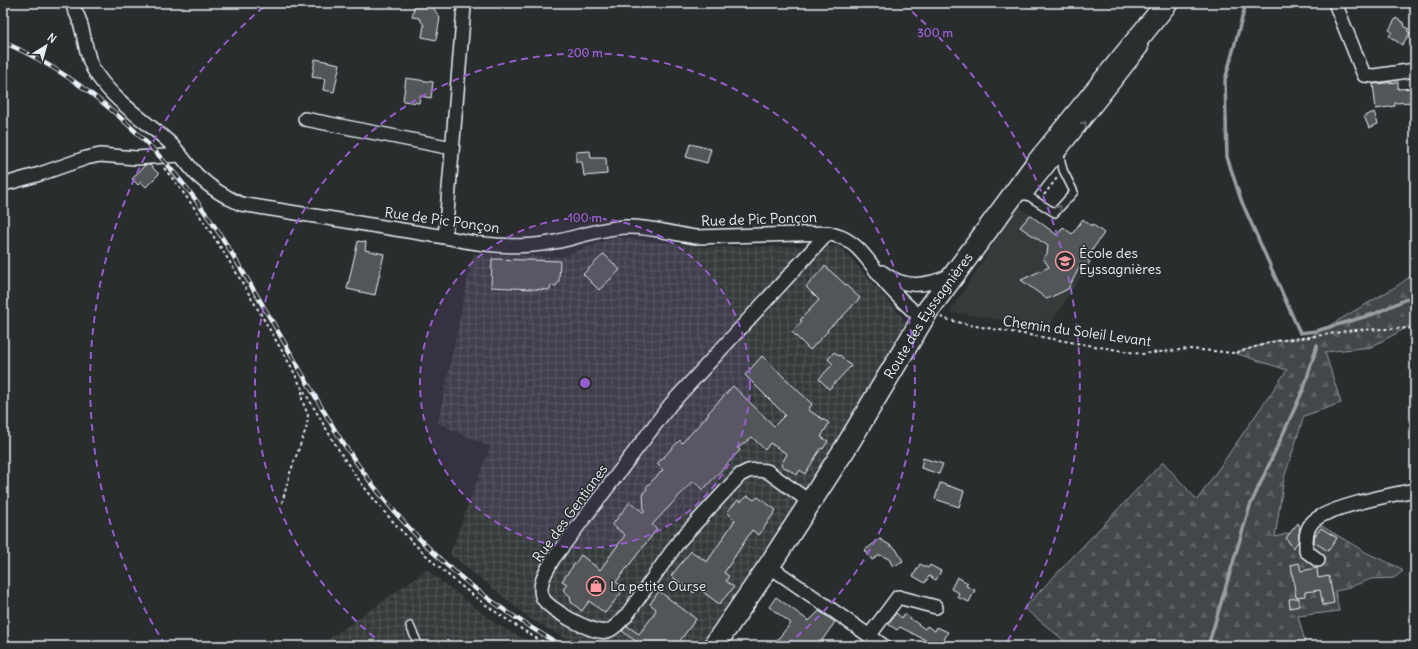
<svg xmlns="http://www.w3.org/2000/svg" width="1418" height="649" font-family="Delius,sans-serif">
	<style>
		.built { fill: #363a3b }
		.industrial { fill: url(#industrial-grid) }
		.forest { fill: url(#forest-firs); stroke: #959ca0 }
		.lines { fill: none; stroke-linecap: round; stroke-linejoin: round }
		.stream { stroke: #989fa3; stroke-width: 3.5 }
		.building { fill: #535759; stroke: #e8f1f8 }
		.lane-casing { stroke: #e8f1f8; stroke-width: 10 }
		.street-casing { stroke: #e8f1f8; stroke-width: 16 }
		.primary-casing { stroke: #e8f1f8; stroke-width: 24 }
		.path { stroke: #e8f1f8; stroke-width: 2; stroke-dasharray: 3 3; stroke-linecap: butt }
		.lane { stroke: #2a2d2e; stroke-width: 7 }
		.street { stroke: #2a2d2e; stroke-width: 13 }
		.primary { stroke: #2a2d2e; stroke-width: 21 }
		.rail-casing { stroke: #e8f1f8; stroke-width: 4.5 }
		.rail { stroke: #2a2d2e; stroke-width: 3; stroke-dasharray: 9; stroke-linecap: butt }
		.oneway { stroke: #6c7275 }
		.ring { fill: none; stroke: #965dcd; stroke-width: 2; stroke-dasharray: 7 5 }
		.labels { text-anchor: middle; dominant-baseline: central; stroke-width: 3; stroke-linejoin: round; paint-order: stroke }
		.street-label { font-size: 14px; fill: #e8f1f8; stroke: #2a2d2e }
		.poi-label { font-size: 14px; fill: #e8f1f8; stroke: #2a2d2e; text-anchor: start }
		.centre { fill: #965dcd; stroke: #2a2d2e; stroke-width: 2 }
		.ring-label { font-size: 12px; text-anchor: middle; font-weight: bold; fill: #965dcd; stroke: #2a2d2e; stroke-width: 3; stroke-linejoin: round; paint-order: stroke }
	</style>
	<defs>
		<pattern id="industrial-grid" width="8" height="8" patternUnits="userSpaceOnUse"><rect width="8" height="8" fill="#363a3b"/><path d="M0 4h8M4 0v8" fill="none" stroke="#535758"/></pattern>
		<pattern id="forest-firs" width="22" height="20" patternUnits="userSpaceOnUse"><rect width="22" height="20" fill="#424648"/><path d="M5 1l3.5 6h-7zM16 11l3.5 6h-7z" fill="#5d6163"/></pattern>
	</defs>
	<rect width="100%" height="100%" fill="#2a2d2e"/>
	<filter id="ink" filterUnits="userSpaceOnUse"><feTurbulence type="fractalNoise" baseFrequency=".025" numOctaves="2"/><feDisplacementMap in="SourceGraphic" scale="8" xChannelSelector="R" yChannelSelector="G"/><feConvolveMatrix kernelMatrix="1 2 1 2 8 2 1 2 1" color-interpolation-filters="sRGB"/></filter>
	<g filter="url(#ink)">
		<path class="built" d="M1018,206L1057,235L1063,227L1072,234L1083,219L1092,224L1105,233L1088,256L1083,257L1090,262L1049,327L950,312Z"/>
		<g class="industrial">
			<path d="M615,237L703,247L840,246L906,321L863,400L745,583L700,646H580L532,620L450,554L490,447L438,423L473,254L561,257Z"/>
			<path d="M427,570L496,624L538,646H319Z"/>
		</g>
		<path class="forest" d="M1415,273V321L1406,328L1371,347L1325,352L1341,403L1304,416L1284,478L1275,537L1320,525L1367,553L1400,568L1403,571L1394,578L1371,579L1345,589L1335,591L1339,611L1298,616L1306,646H1071L1024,608L1163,462L1197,500L1287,370L1235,353L1275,341L1310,337L1397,286Z"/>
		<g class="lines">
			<g class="stream">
				<path d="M1245,7L1225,80L1227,157L1241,200L1300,333L1316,331L1374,314L1415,295"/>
				<path d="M1208,646L1250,506L1304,388L1317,345"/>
			</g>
		</g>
		<g class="building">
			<path d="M415,3L432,6L440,18L436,40L422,37L424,25L419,18L412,17Z"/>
			<path d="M1396,18L1405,24L1404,26L1409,29L1407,31L1410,33L1402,45L1389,36L1392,32L1389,30Z"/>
			<path d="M315,59L340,64L334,92L323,90L325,79L312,77Z"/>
			<path d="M406,78L433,82L431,98L420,96L419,103L403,101Z"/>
			<path d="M1398,82V89L1415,88V102L1395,103V106L1376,109L1373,84Z"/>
			<path d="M1374,112L1378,124L1369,128L1364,116Z"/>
			<path d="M690,144L711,149L707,163L686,157Z"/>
			<path d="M590,151L591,158H606L607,174L584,176L582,162H576V152Z"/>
			<path d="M145,165H150L159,174L146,187L141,182L138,185L132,179Z"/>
			<path d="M1030,215L1057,235L1063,227L1072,234L1083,219L1091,226L1092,224L1104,233L1086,259L1090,262L1083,271L1079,268L1068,289L1047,299L1021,280L1049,267L1043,258L1047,254L1048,246L1020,227Z"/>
			<path d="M358,241L366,242L365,250L384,254L375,295L347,289Z"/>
			<path d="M604,254L620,270L599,290L583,274Z"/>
			<path d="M492,259L560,261L559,281L556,286L551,285L550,290L491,287Z"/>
			<path d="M825,266L860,298L840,319H839L827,330L828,331L810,350L792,332L802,321L800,320L819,300L806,287Z"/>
			<path d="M834,352L839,356L840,355L851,366L829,389L819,379L833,364L828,359Z"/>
			<path d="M762,356L812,404L808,410L829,423L821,437L828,441L823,449L821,448L805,474L800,470L797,475L781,465L787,454L770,443L765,450L752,437L738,448L740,450L703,490L693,481L652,525L657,529L616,582L625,588L605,613L589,601L582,611L571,602L570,596L563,590L567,584L562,581L581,555L600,570L625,535L612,525L630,502L644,513L643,493L647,489L646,487L663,470L657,464L680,440L682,443L709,414L708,413L733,386L774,426L785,415L745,375Z"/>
			<path d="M923,458L943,464L939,474L921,468Z"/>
			<path d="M940,483L964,491L959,507L935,499Z"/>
			<path d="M748,496L754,500L758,497L776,510L759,535L752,530L724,573L729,576L726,581L734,587L719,604L698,588L694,593L671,576L691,551L707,562L735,520L727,512L738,500L740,502Z"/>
			<path d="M1298,523L1300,527L1298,542L1293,548L1286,538Z"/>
			<path d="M1321,528L1337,538L1328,551L1314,542V537Z"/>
			<path d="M880,539L896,549L903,561L893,567L889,559L880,555L872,560L865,550Z"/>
			<path d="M1299,563L1301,571L1317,568L1318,578L1329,576L1334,603L1323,605L1320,590L1305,592V596L1296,597L1291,565Z"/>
			<path d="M920,564L928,568L930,565L941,571L936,580L929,576L925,583L913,576Z"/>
			<path d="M957,577L968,583L966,586L975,590L969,602L957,597L959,593L951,589Z"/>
			<path d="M659,591L696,619L676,646H642L622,631L627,626L639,634L653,616L656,609L650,604Z"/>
			<path d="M776,597L809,621L819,611L835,622L818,646H772L791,623L769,607Z"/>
			<path d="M1299,598V606L1290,608L1289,599Z"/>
			<path d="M896,613L902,618L904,614L925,629L927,626L935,631L937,627L948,632L942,644L935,641L933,644L900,627L897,630L888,624Z"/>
		</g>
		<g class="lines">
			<g class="lane-casing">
				<g id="lane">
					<path d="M1024,196H1028L1055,213L1074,192L1063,170L1059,152"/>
					<path d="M1028,196L1144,49L1143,39"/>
					<path d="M410,626L419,646"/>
				</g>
			</g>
			<g class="street-casing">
				<g id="street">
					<path d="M1335,3L1364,75L1374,76L1415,70"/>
					<path d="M74,9C86,27 83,56 97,75C116,103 146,121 170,143C180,153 188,166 198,176C211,188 225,197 241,204L445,237C479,245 520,249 555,242C578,237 602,228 626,227C650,226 673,234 696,237L828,233C833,235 840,236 845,239C862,248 872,266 883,280C894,294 909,307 922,319"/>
					<path d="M305,119L452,148"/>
					<path d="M3,184L12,182L40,174L86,158L100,155L136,158L180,155"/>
					<path d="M445,237L464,7L463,3"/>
					<path d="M882,272C905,290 927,286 952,275"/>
					<path d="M810,502L767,471L756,470L748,471L740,475L679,541L626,616C620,621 615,629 607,631C594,635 545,608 542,596C538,583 547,570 553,559L670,405L828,233"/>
					<path d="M1318,560L1306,551C1306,542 1305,531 1311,524C1321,508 1395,494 1415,490"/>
					<path d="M769,566L884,646"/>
					<path d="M869,636L898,597L936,607"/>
				</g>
			</g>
			<g class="primary-casing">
				<g id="primary">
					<path id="s1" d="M714,646L769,566L846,447L928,310L1036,164L1167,3"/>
				</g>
			</g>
			<g class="path">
				<path d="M164,168C213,228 250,296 289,363C294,371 297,380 302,388C320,417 336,448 356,476C407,546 475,604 550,646"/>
				<path d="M1044,195L1057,178"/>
				<path d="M941,317L945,319L970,325L1141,354L1189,349L1235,353L1275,341L1310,337L1354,330L1415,328"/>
				<path d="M282,503L290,473L307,426L308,415L302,400V388"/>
			</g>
			<use href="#lane" class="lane"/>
			<use href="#street" class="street"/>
			<use href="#primary" class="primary"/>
			<g class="rail-casing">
				<path id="rail" d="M3,42C101,84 180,166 234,257C262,303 288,349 315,396C324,411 333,428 343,443C368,481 401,522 434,553C455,574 479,592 503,609C522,622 543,636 564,646"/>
			</g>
			<use href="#rail" class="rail"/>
		</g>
		<defs><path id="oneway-chevron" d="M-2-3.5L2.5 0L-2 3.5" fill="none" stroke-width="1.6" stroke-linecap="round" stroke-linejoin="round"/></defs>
		<g class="oneway">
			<use href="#oneway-chevron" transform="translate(1084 124) rotate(-51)"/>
			<use href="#oneway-chevron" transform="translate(1059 208) rotate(-48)"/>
		</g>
	</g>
	<circle cx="585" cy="383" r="165" fill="#965dcd" fill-opacity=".12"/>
	<g class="ring">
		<circle cx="585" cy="383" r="165"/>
		<path d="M384 645A330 330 0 1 1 786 645"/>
		<path d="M165 645A495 495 0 0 1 267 4M903 4A495 495 0 0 1 1005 645"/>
	</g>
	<defs>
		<g id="school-ring" transform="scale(1)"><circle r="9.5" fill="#2a2d2e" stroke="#ff9aa2" stroke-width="1.5"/><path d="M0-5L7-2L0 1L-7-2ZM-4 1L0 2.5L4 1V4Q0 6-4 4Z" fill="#ff9aa2"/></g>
		<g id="shop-ring" transform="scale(1)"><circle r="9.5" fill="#2a2d2e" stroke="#ff9aa2" stroke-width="1.5"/><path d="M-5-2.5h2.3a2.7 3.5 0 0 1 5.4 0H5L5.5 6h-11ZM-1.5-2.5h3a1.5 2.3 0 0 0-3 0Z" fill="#ff9aa2"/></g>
	</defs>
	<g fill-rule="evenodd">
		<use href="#school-ring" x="1065" y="261"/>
		<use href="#shop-ring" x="596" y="586"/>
	</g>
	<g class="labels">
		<g class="street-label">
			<text transform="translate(759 219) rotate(-2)">Rue de Pic Ponçon</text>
			<text transform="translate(442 220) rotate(8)">Rue de Pic Ponçon</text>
			<text stroke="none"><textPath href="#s1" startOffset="394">Route des Eyssagnières</textPath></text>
			<text transform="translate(1077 331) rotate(8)">Chemin du Soleil Levant</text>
			<text transform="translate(570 513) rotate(-54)">Rue des Gentianes</text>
		</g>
		<g class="poi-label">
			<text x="1079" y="253">École des<tspan x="1079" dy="16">Eyssagnières</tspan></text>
			<text x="610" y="586">La petite Ourse</text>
		</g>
	</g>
	<circle cx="585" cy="383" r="6" class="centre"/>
	<g class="ring-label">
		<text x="935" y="37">300 m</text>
		<text x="585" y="57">200 m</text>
		<text x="585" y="222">100 m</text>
	</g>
	<rect width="1418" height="649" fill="none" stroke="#2a2d2e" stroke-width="16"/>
	<rect x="8" y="8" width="1402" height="633" fill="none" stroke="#e8f1f8" stroke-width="1.5" filter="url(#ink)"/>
	<g transform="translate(46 46) rotate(37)" stroke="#2a2d2e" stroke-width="3" paint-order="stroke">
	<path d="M0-3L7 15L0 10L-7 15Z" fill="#e8f1f8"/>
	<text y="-6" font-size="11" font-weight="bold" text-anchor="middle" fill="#e8f1f8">N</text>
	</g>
</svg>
